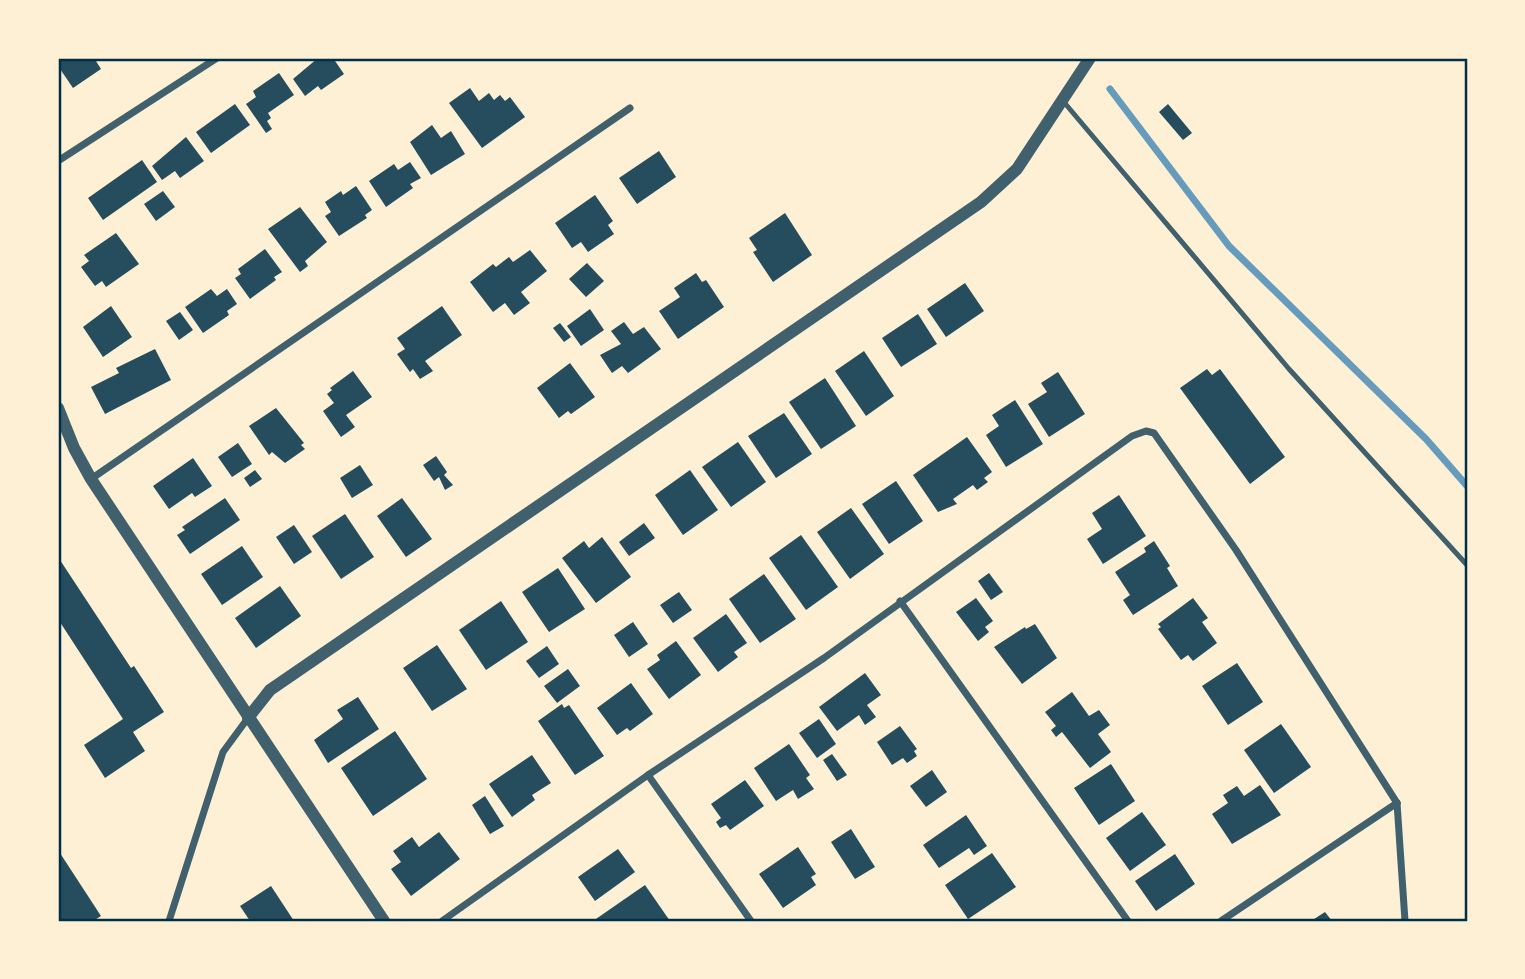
<svg xmlns="http://www.w3.org/2000/svg" width="1525" height="979" font-family="Merriweather,serif">
	<style>
		.lines { fill: none; stroke-linecap: round; stroke-linejoin: round }
		.stream { stroke: #669bbc; stroke-width: 7 }
		.building { fill: #264d5e }
		.service { stroke: #3f606c; stroke-width: 5 }
		.minor { stroke: #3f606c; stroke-width: 7 }
		.tertiary { stroke: #3f606c; stroke-width: 12 }
		.neatline { fill: none; stroke: #003049; stroke-width: 2.5 }
	</style>
	<rect width="100%" height="100%" fill="#fdf0d5"/>
	<g class="lines">
		<path class="stream" d="M1110,89L1229,246L1426,439L1467,486"/>
	</g>
	<g class="building">
		<path d="M58,58H94L101,69L73,88L58,66Z"/>
		<path d="M318,58H333L344,74L321,90L318,86L305,96L293,79Z"/>
		<path d="M279,73L294,95L268,113L271,118L267,121L272,129L266,133L246,104L256,97L253,91Z"/>
		<path d="M470,88L479,101L489,93L494,100L500,95L505,101L510,97L525,117L482,148L449,103Z"/>
		<path d="M235,104L250,125L211,153L196,132Z"/>
		<path d="M1168,104L1192,133L1183,140L1159,112Z"/>
		<path d="M432,125L441,138L451,131L465,154L431,175L410,142Z"/>
		<path d="M186,137L204,161L180,178L175,171L162,180L152,166Z"/>
		<path d="M659,151L676,177L637,204L619,178Z"/>
		<path d="M142,160L157,182L103,220L88,198Z"/>
		<path d="M410,162L421,178L410,184L413,188L386,207L369,181L394,164L398,170Z"/>
		<path d="M356,186L372,210L365,215L367,218L339,236L325,216L331,212L325,202L341,191L343,195Z"/>
		<path d="M163,191L175,207L156,221L144,204Z"/>
		<path d="M595,195L613,221L608,225L614,234L588,252L581,242L572,248L555,223Z"/>
		<path d="M300,207L327,242L305,261L308,266L300,272L268,229Z"/>
		<path d="M785,213L812,255L773,282L753,252L757,250L749,238Z"/>
		<path d="M116,233L139,264L106,287L102,281L95,286L81,267L89,261L84,255Z"/>
		<path d="M265,249L282,272L274,277L276,280L250,299L235,278L241,274L238,269Z"/>
		<path d="M530,250L547,271L521,292L530,303L514,315L505,303L493,312L470,282L493,264L496,267L509,257L513,262Z"/>
		<path d="M587,263L604,281L586,297L569,279Z"/>
		<path d="M696,273L702,282L706,280L724,307L678,339L659,311L680,297L674,288Z"/>
		<path d="M965,283L984,311L946,337L927,309Z"/>
		<path d="M211,289L217,296L227,289L237,304L227,311L229,315L203,333L185,307Z"/>
		<path d="M111,306L132,337L103,357L83,327Z"/>
		<path d="M442,306L462,335L425,361L433,371L420,379L413,369L410,372L397,354L405,349L397,338Z"/>
		<path d="M590,309L604,330L581,346L567,326Z"/>
		<path d="M180,312L193,330L179,340L166,321Z"/>
		<path d="M918,314L937,344L901,367L882,338Z"/>
		<path d="M624,322L633,334L644,327L661,349L628,373L622,366L612,373L600,355L621,344L611,331Z"/>
		<path d="M560,323L571,337L564,342L553,328Z"/>
		<path d="M155,349L171,380L105,414L91,387L119,373L116,368Z"/>
		<path d="M864,351L894,396L866,416L835,371Z"/>
		<path d="M570,363L595,397L571,414L568,411L559,418L537,388Z"/>
		<path d="M1207,369L1212,375L1220,369L1285,457L1250,484L1180,388Z"/>
		<path d="M353,371L372,397L346,415L355,427L341,437L323,411L334,403L327,394L332,390L330,388Z"/>
		<path d="M1058,372L1085,414L1049,437L1028,404L1047,392L1041,383Z"/>
		<path d="M825,378L856,426L821,449L789,402Z"/>
		<path d="M1015,400L1043,444L1006,467L986,435L999,426L992,415Z"/>
		<path d="M276,408L304,443L301,445L305,449L285,463L272,452L269,455L249,426Z"/>
		<path d="M784,413L812,454L776,478L748,436Z"/>
		<path d="M967,437L992,472L984,478L988,482L977,490L973,485L953,499L957,504L938,512L913,475Z"/>
		<path d="M738,442L766,482L731,507L702,467Z"/>
		<path d="M238,443L252,464L232,477L218,457Z"/>
		<path d="M436,456L447,472L444,475L453,485L445,490L439,477L434,481L423,465Z"/>
		<path d="M193,458L212,486L195,497L192,493L169,509L153,486Z"/>
		<path d="M360,465L373,485L352,498L340,478Z"/>
		<path d="M255,470L262,479L250,487L244,478Z"/>
		<path d="M690,470L718,510L683,535L655,495Z"/>
		<path d="M896,481L923,521L889,544L862,504Z"/>
		<path d="M1119,495L1146,536L1103,564L1087,539L1102,529L1092,513Z"/>
		<path d="M225,498L240,520L190,554L177,535L185,530L182,527Z"/>
		<path d="M402,498L432,539L406,557L377,516Z"/>
		<path d="M851,508L884,554L850,579L817,532Z"/>
		<path d="M345,514L374,557L341,579L312,536Z"/>
		<path d="M644,523L655,538L629,556L619,542Z"/>
		<path d="M294,525L312,552L294,564L276,537Z"/>
		<path d="M801,535L838,587L806,610L769,558Z"/>
		<path d="M602,537L631,577L596,603L562,558L584,541L589,548Z"/>
		<path d="M1154,541L1170,566L1167,568L1178,586L1133,615L1123,600L1130,595L1115,572L1146,552L1144,548Z"/>
		<path d="M242,546L263,577L222,605L201,574Z"/>
		<path d="M58,557L131,668L134,666L164,712L133,732L145,751L105,778L84,745L123,719L58,619Z"/>
		<path d="M558,568L585,609L549,632L522,592Z"/>
		<path d="M989,573L1003,592L991,600L978,581Z"/>
		<path d="M764,574L796,619L760,643L729,599Z"/>
		<path d="M280,586L301,616L256,648L235,618Z"/>
		<path d="M679,592L692,610L673,623L660,605Z"/>
		<path d="M976,598L993,621L985,627L989,632L978,641L956,612Z"/>
		<path d="M1193,598L1208,618L1202,622L1217,643L1193,661L1188,655L1181,660L1158,629L1161,627L1158,624Z"/>
		<path d="M501,601L528,642L486,670L459,630Z"/>
		<path d="M726,614L747,643L734,652L738,657L718,672L693,638Z"/>
		<path d="M633,622L648,644L629,657L614,635Z"/>
		<path d="M1035,624L1057,658L1022,684L994,647L1025,627L1026,629Z"/>
		<path d="M676,641L701,675L669,699L647,669L660,660L657,655Z"/>
		<path d="M437,645L467,689L432,711L403,668Z"/>
		<path d="M547,646L559,664L539,678L526,661Z"/>
		<path d="M1237,663L1263,702L1228,725L1202,686Z"/>
		<path d="M568,669L580,686L557,703L544,686Z"/>
		<path d="M865,673L881,695L867,705L876,717L865,725L859,715L837,731L819,707Z"/>
		<path d="M631,683L653,714L630,731L627,728L617,735L597,708Z"/>
		<path d="M1072,692L1089,716L1099,710L1110,725L1098,734L1111,752L1090,768L1062,732L1056,737L1051,730L1056,726L1045,712Z"/>
		<path d="M358,697L379,729L328,763L314,740L343,719L337,710Z"/>
		<path d="M562,704L564,708L569,705L604,756L575,775L538,721Z"/>
		<path d="M819,719L836,744L817,758L799,733Z"/>
		<path d="M1281,724L1311,767L1274,793L1244,750Z"/>
		<path d="M900,726L917,749L914,751L917,756L907,763L903,758L892,765L877,742Z"/>
		<path d="M395,731L427,779L373,816L341,768Z"/>
		<path d="M789,744L810,775L806,778L814,789L798,799L793,790L776,801L754,768Z"/>
		<path d="M832,754L847,775L837,781L823,760Z"/>
		<path d="M532,755L551,783L532,795L535,800L512,817L489,784Z"/>
		<path d="M1111,764L1135,801L1099,825L1074,788Z"/>
		<path d="M932,770L947,792L926,807L910,786Z"/>
		<path d="M745,780L764,806L730,830L726,825L720,828L716,822L721,818L711,804Z"/>
		<path d="M1260,785L1281,815L1232,844L1212,814L1228,803L1223,795L1237,786L1244,796Z"/>
		<path d="M485,796L504,826L490,834L472,805Z"/>
		<path d="M1142,812L1166,845L1130,871L1106,838Z"/>
		<path d="M966,815L987,846L974,855L969,848L939,868L923,845Z"/>
		<path d="M851,829L875,867L855,879L831,842Z"/>
		<path d="M439,832L460,859L411,896L391,869L401,862L393,851L412,837L419,847Z"/>
		<path d="M798,847L816,874L811,877L816,885L783,908L759,874Z"/>
		<path d="M618,849L635,872L595,901L578,877Z"/>
		<path d="M58,850L101,916L93,921H58Z"/>
		<path d="M992,853L1016,887L968,919L945,885Z"/>
		<path d="M1175,854L1195,884L1156,911L1135,881Z"/>
		<path d="M645,885L670,921H593Z"/>
		<path d="M271,886L294,921H250L240,906Z"/>
		<path d="M1325,912L1332,921H1311Z"/>
	</g>
	<g class="lines">
		<path class="service" d="M1063,101L1289,369L1467,565"/>
		<g class="minor">
			<path d="M58,161L217,58"/>
			<path d="M91,479L630,108"/>
			<path d="M900,601L1128,921"/>
			<path d="M648,775L751,921"/>
			<path d="M1397,803L1405,921"/>
			<path d="M169,921L223,752L248,718"/>
			<path d="M442,921L648,775L824,658L1132,436L1146,431L1154,433L1236,550L1397,803"/>
			<path d="M1221,921L1397,803"/>
		</g>
		<g class="tertiary">
			<path d="M58,408L74,448L91,479L384,921"/>
			<path d="M248,718L270,690L981,202L1017,169L1090,58"/>
		</g>
	</g>
	<rect width="1525" height="979" fill="none" stroke="#fdf0d5" stroke-width="119"/>
	<rect x="60" y="60" width="1406" height="860" class="neatline"/>
</svg>
